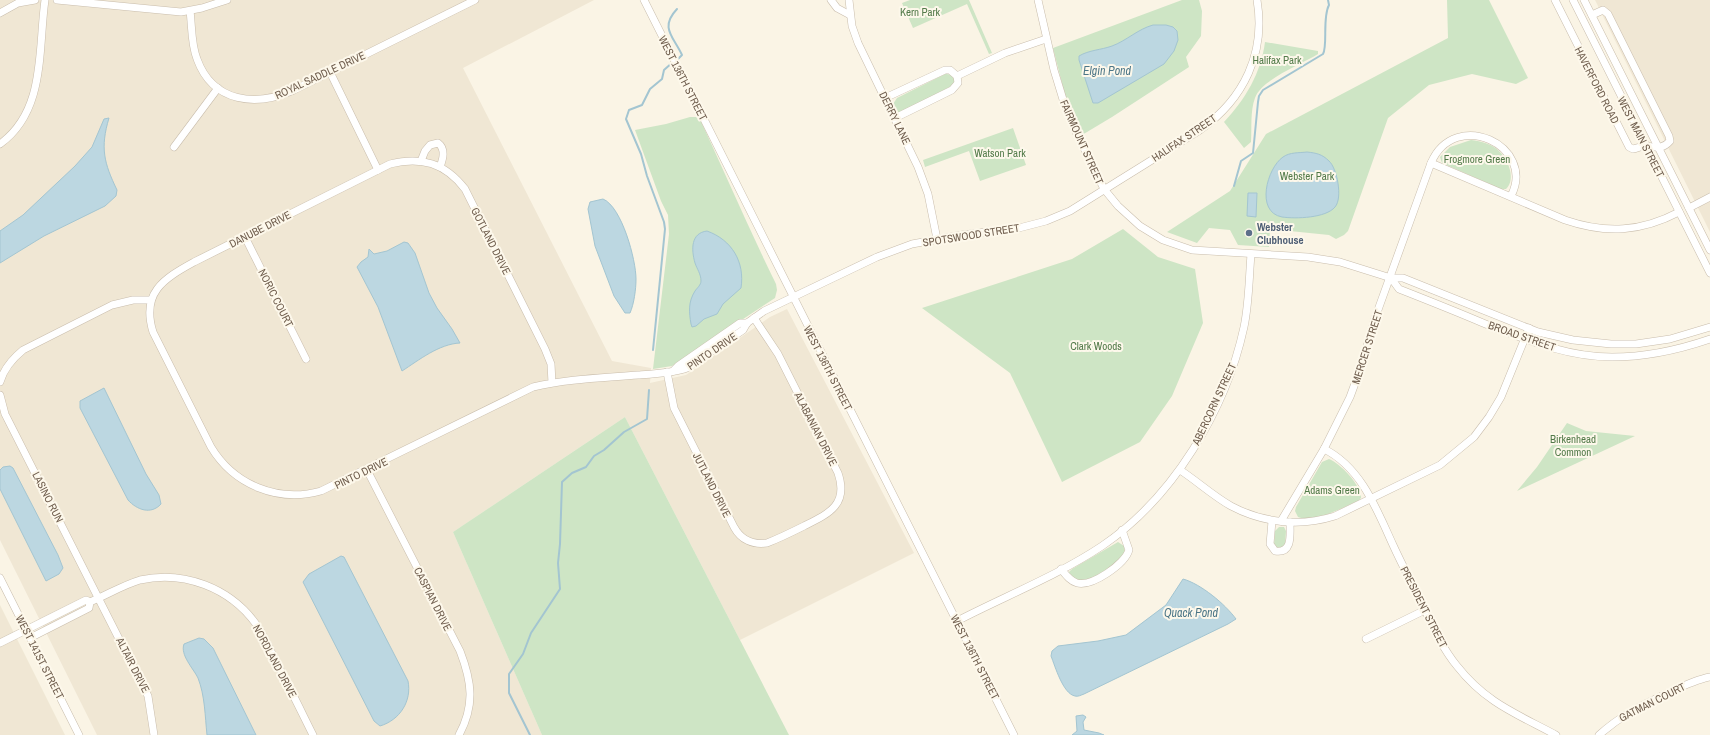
<svg xmlns="http://www.w3.org/2000/svg" width="1710" height="735" font-family="'Archivo Narrow',sans-serif">
	<style>
		.residential { fill: #f0e7d4 }
		.green { fill: #cee5c5 }
		.water { fill: #bcd7e1; stroke: #a3c5d1 }
		.lines { fill: none; stroke-linecap: round; stroke-linejoin: round }
		.stream { stroke: #a3c5d1; stroke-width: 2 }
		.minor-casing { stroke: #c9bdac; stroke-width: 8 }
		.minor { stroke: #fff; stroke-width: 7 }
		.service-dot { fill: #5c6f8a; stroke: #fdf8eb; stroke-width: 1.5 }
		.labels { text-anchor: middle; dominant-baseline: central; stroke-width: 4; stroke-linejoin: round; paint-order: stroke }
		.park-label { font-size: 11px; fill: #527a49; stroke: #fdf8eb }
		.street-label { font-size: 11px; fill: #6f5d4d; stroke: #fdf8eb }
		.service-label { font-size: 11px; font-weight: bold; fill: #4e5e75; stroke: #fdf8eb; text-anchor: start }
		.water-label { font-size: 12px; font-style: italic; fill: #4c7687; stroke: #fdf8eb }
	</style>
	<rect width="100%" height="100%" fill="#faf4e5"/>
	<g class="residential">
		<path d="M0,0H594L463,68L612,361L651,368L650,383L686,375L770,317L787,309L914,553L740,640L625,417L453,532L542,735H97L0,540Z"/>
		<path d="M1595,0H1710V232Z"/>
		<path d="M0,605L65,735H0Z"/>
	</g>
	<g class="green">
		<path d="M910,0H969L992,53L989,54L967,4L913,28L902,3Z"/>
		<path d="M1182,0H1199L1202,11L1201,36L1186,57L1189,67L1112,117L1082,135L1066,99L1053,48Z"/>
		<path d="M1447,0H1489L1528,78L1516,84L1472,74L1429,85L1388,118L1348,231L1344,235L1336,239L1329,235L1270,229L1269,247L1238,245L1230,230L1209,228L1197,243L1167,232L1230,191L1266,134L1448,38Z"/>
		<path d="M1265,42L1318,51V54C1302,64 1262,79 1255,98C1250,111 1252,128 1251,142L1244,148L1224,122C1245,100 1261,73 1265,42Z"/>
		<path d="M945,74C950,74 952,75 954,79V86L900,113L895,110L893,104L897,98Z"/>
		<path d="M690,117H699C725,173 749,229 776,284L777,290L775,298L684,358L672,366L653,369L669,234L668,215L661,201L635,130L666,124Z"/>
		<path d="M1013,128L1026,165L980,181L969,151L925,167L923,160Z"/>
		<path d="M1471,140C1481,141 1493,144 1500,152C1509,161 1516,180 1506,189H1501L1442,163L1440,157L1450,147Z"/>
		<path d="M1123,229L1158,257L1195,269L1203,323L1172,396L1140,442L1062,482L1010,373L922,308L1072,259Z"/>
		<path d="M625,417L789,735H542L453,532Z"/>
		<path d="M1567,423L1586,431L1635,436L1517,491L1537,467Z"/>
		<path d="M1329,459C1340,463 1362,486 1361,498L1358,501C1343,507 1314,524 1298,517L1295,511L1296,507L1322,462Z"/>
		<path d="M1279,527H1284L1286,531L1285,547L1279,550L1274,545L1275,531Z"/>
		<path d="M1118,542L1124,546L1125,552L1117,563L1089,580L1079,581L1070,576L1069,572L1072,569Z"/>
	</g>
	<g class="water">
		<path d="M1153,25H1166L1173,27L1177,31L1178,40L1174,51L1164,64L1098,103H1093L1079,60V56C1089,50 1101,50 1112,46C1126,41 1138,29 1153,25Z"/>
		<path d="M109,118C100,148 104,163 117,190L116,196L105,206L44,236L0,263V231L23,215L75,166L92,147L104,119Z"/>
		<path d="M1307,152C1316,153 1322,154 1329,161C1337,168 1343,198 1335,207C1326,218 1296,219 1282,217C1255,212 1267,168 1283,157C1290,152 1299,153 1307,152Z"/>
		<path d="M1248,193H1257L1256,217L1247,216Z"/>
		<path d="M603,199C622,207 636,260 636,279C636,289 634,304 630,313H625L614,296L595,246L588,209L590,202Z"/>
		<path d="M707,231C732,240 745,262 741,288L723,304L717,314L704,319L696,326L692,327L691,324C689,312 688,302 695,291C697,288 701,285 701,281C701,274 697,269 695,263C691,249 691,233 707,231Z"/>
		<path d="M404,242L408,243L415,253L429,293L437,308L452,329L460,343C439,344 419,360 402,371L378,307L357,267L361,262L368,257L369,249L374,254L387,251Z"/>
		<path d="M104,388L146,474L159,495L161,504C151,515 137,510 128,500L80,408V401Z"/>
		<path d="M10,466L13,468L58,555L63,568L59,574L46,581L0,489V470L3,467Z"/>
		<path d="M341,556L344,557L408,681C412,701 400,720 380,726L374,721L303,582L309,574Z"/>
		<path d="M1183,579C1201,584 1225,604 1236,619L1228,624L1084,694C1081,695 1078,697 1075,696C1063,694 1055,666 1051,656L1052,651L1058,646L1098,641L1126,635L1166,605Z"/>
		<path d="M199,638L204,639L213,648L256,735H207C205,716 205,696 198,678C193,668 180,655 184,644Z"/>
		<path d="M1083,715L1086,717L1083,722L1084,730L1099,733L1104,735H1072L1077,731L1076,716Z"/>
	</g>
	<g class="lines">
		<g class="stream">
			<path d="M677,60L682,55C674,37 659,28 677,9"/>
			<path d="M1234,186L1241,161L1253,153L1258,102L1259,96L1263,90L1323,54C1328,45 1322,18 1329,5L1328,0"/>
			<path d="M653,350L665,229L664,222L647,176L641,154L626,119L629,110L642,105L650,89L662,79L664,70L673,62"/>
			<path d="M530,735L509,693V674L523,654L531,633L560,589L558,563L560,544L562,482L572,473L586,467L594,456L604,450L624,432L647,419L649,390"/>
		</g>
		<g class="minor-casing">
			<g id="minor">
				<path d="M57,0L181,12L202,8L227,0"/>
				<path d="M644,0L1014,735"/>
				<path d="M831,0L837,8L850,15"/>
				<path d="M849,0L852,26L858,43L918,167L928,194L937,239"/>
				<path d="M1038,0L1054,70L1065,106L1076,132L1104,189L1118,206L1140,226L1163,240L1192,250L1308,257L1340,262L1391,278H1403L1538,332L1573,340L1611,344H1636L1670,339L1710,327"/>
				<path d="M1555,0L1629,147L1633,149C1638,148 1641,146 1646,146C1656,147 1662,150 1670,141L1669,136L1608,14L1603,10L1592,15"/>
				<path d="M1573,0L1710,273"/>
				<path d="M1584,0L1710,250"/>
				<path d="M190,11C192,26 191,44 197,59C213,103 256,107 294,90L475,0"/>
				<path d="M0,13L18,3L35,0"/>
				<path d="M330,72L378,170"/>
				<path d="M957,76L1005,53L1046,39"/>
				<path d="M885,98L945,70H950L957,76L958,83L952,90L895,118"/>
				<path d="M0,144C46,111 38,49 45,0"/>
				<path d="M174,147L218,88"/>
				<path d="M421,161L425,151L430,145L438,143C446,149 443,159 440,167"/>
				<path d="M1511,196C1537,146 1455,107 1431,163L1565,220C1606,234 1641,232 1679,212"/>
				<path d="M1689,208L1710,197"/>
				<path d="M245,237L306,359"/>
				<path d="M1391,278L1399,289C1427,300 1455,311 1483,323C1525,339 1566,357 1612,357C1646,357 1678,350 1710,339"/>
				<path d="M673,371L678,366L740,323H747"/>
				<path d="M667,372L674,408L734,527C741,540 753,545 767,543C780,538 792,532 804,526C828,514 849,505 838,473L778,354L754,318"/>
				<path d="M0,382C4,368 12,359 23,350L112,305L133,300H151"/>
				<path d="M552,383L551,364L545,349L465,189C445,163 421,156 390,164L194,262C163,279 141,293 153,332L211,447C234,485 278,503 321,491L533,387C567,379 603,378 638,375C653,374 674,373 687,368L743,330L747,323L764,311L877,257L912,244L961,235L1019,228L1046,221L1070,211L1200,130C1244,99 1266,53 1257,0"/>
				<path d="M0,395L5,414L148,696L154,735"/>
				<path d="M1324,449C1361,467 1377,510 1393,545C1403,567 1414,587 1424,608C1434,629 1443,649 1457,666C1486,703 1517,714 1556,735"/>
				<path d="M367,470L460,651C472,682 475,705 459,735"/>
				<path d="M1180,470C1197,481 1213,496 1231,506C1263,523 1300,527 1335,516L1440,465L1474,437L1489,417L1501,397L1529,328"/>
				<path d="M1272,521L1270,544L1275,551C1293,554 1290,534 1290,522"/>
				<path d="M1281,521L1324,449L1350,397L1361,367L1374,321L1431,163"/>
				<path d="M1061,569C1066,575 1070,581 1077,583C1092,587 1125,564 1129,550L1122,530"/>
				<path d="M0,578L79,735"/>
				<path d="M957,621C1005,596 1057,576 1102,546C1173,498 1226,410 1244,327C1249,303 1249,279 1251,254"/>
				<path d="M30,638L89,608L90,602C107,595 123,585 140,580C184,570 230,588 256,624C264,635 270,649 276,662C289,686 301,711 313,735"/>
				<path d="M1366,639L1425,610"/>
				<path d="M0,643L86,600L90,602"/>
				<path d="M1599,735C1619,717 1640,706 1664,695C1679,688 1694,680 1710,677"/>
			</g>
		</g>
		<use href="#minor" class="minor"/>
	</g>
	<circle class="service-dot" cx="1249" cy="233" r="4"/>
	<g class="labels">
		<g class="park-label">
			<text x="920" y="12">Kern Park</text>
			<text x="1277" y="60">Halifax Park</text>
			<text x="1000" y="153">Watson Park</text>
			<text x="1477" y="159">Frogmore Green</text>
			<text x="1307" y="176">Webster Park</text>
			<text x="1096" y="346">Clark Woods</text>
			<text x="1573" y="439">Birkenhead<tspan x="1573" dy="13">Common</tspan></text>
			<text x="1332" y="490">Adams Green</text>
		</g>
		<g class="street-label">
			<text transform="translate(320 75) rotate(-25)">ROYAL SADDLE DRIVE</text>
			<text transform="translate(683 78) rotate(63)">WEST 136TH STREET</text>
			<text transform="translate(1597 85) rotate(63)">HAVERFORD ROAD</text>
			<text transform="translate(895 118) rotate(64)">DERRY LANE</text>
			<text transform="translate(1641 137) rotate(63)">WEST MAIN STREET</text>
			<text transform="translate(1184 138) rotate(-34)">HALIFAX STREET</text>
			<text transform="translate(1082 142) rotate(66)">FAIRMOUNT STREET</text>
			<text transform="translate(260 229) rotate(-27)">DANUBE DRIVE</text>
			<text transform="translate(971 235) rotate(-9)">SPOTSWOOD STREET</text>
			<text transform="translate(491 241) rotate(63)">GOTLAND DRIVE</text>
			<text transform="translate(276 298) rotate(63)">NORIC COURT</text>
			<text transform="translate(1522 336) rotate(19)">BROAD STREET</text>
			<text transform="translate(1367 347) rotate(-72)">MERCER STREET</text>
			<text transform="translate(712 351) rotate(-34)">PINTO DRIVE</text>
			<text transform="translate(828 368) rotate(63)">WEST 136TH STREET</text>
			<text transform="translate(1214 404) rotate(-65)">ABERCORN STREET</text>
			<text transform="translate(816 429) rotate(63)">ALABANIAN DRIVE</text>
			<text transform="translate(361 473) rotate(-26)">PINTO DRIVE</text>
			<text transform="translate(712 485) rotate(63)">JUTLAND DRIVE</text>
			<text transform="translate(48 497) rotate(63)">LASINO RUN</text>
			<text transform="translate(433 599) rotate(63)">CASPIAN DRIVE</text>
			<text transform="translate(1424 607) rotate(63)">PRESIDENT STREET</text>
			<text transform="translate(40 657) rotate(63)">WEST 141ST STREET</text>
			<text transform="translate(975 657) rotate(63)">WEST 136TH STREET</text>
			<text transform="translate(275 661) rotate(62)">NORDLAND DRIVE</text>
			<text transform="translate(133 665) rotate(63)">ALTAIR DRIVE</text>
			<text transform="translate(1652 702) rotate(-27)">GATMAN COURT</text>
		</g>
		<g class="service-label">
			<text x="1257" y="227">Webster<tspan x="1257" dy="13">Clubhouse</tspan></text>
		</g>
		<g class="water-label">
			<text x="1107" y="71">Elgin Pond</text>
			<text x="1191" y="613">Quack Pond</text>
		</g>
	</g>
</svg>
